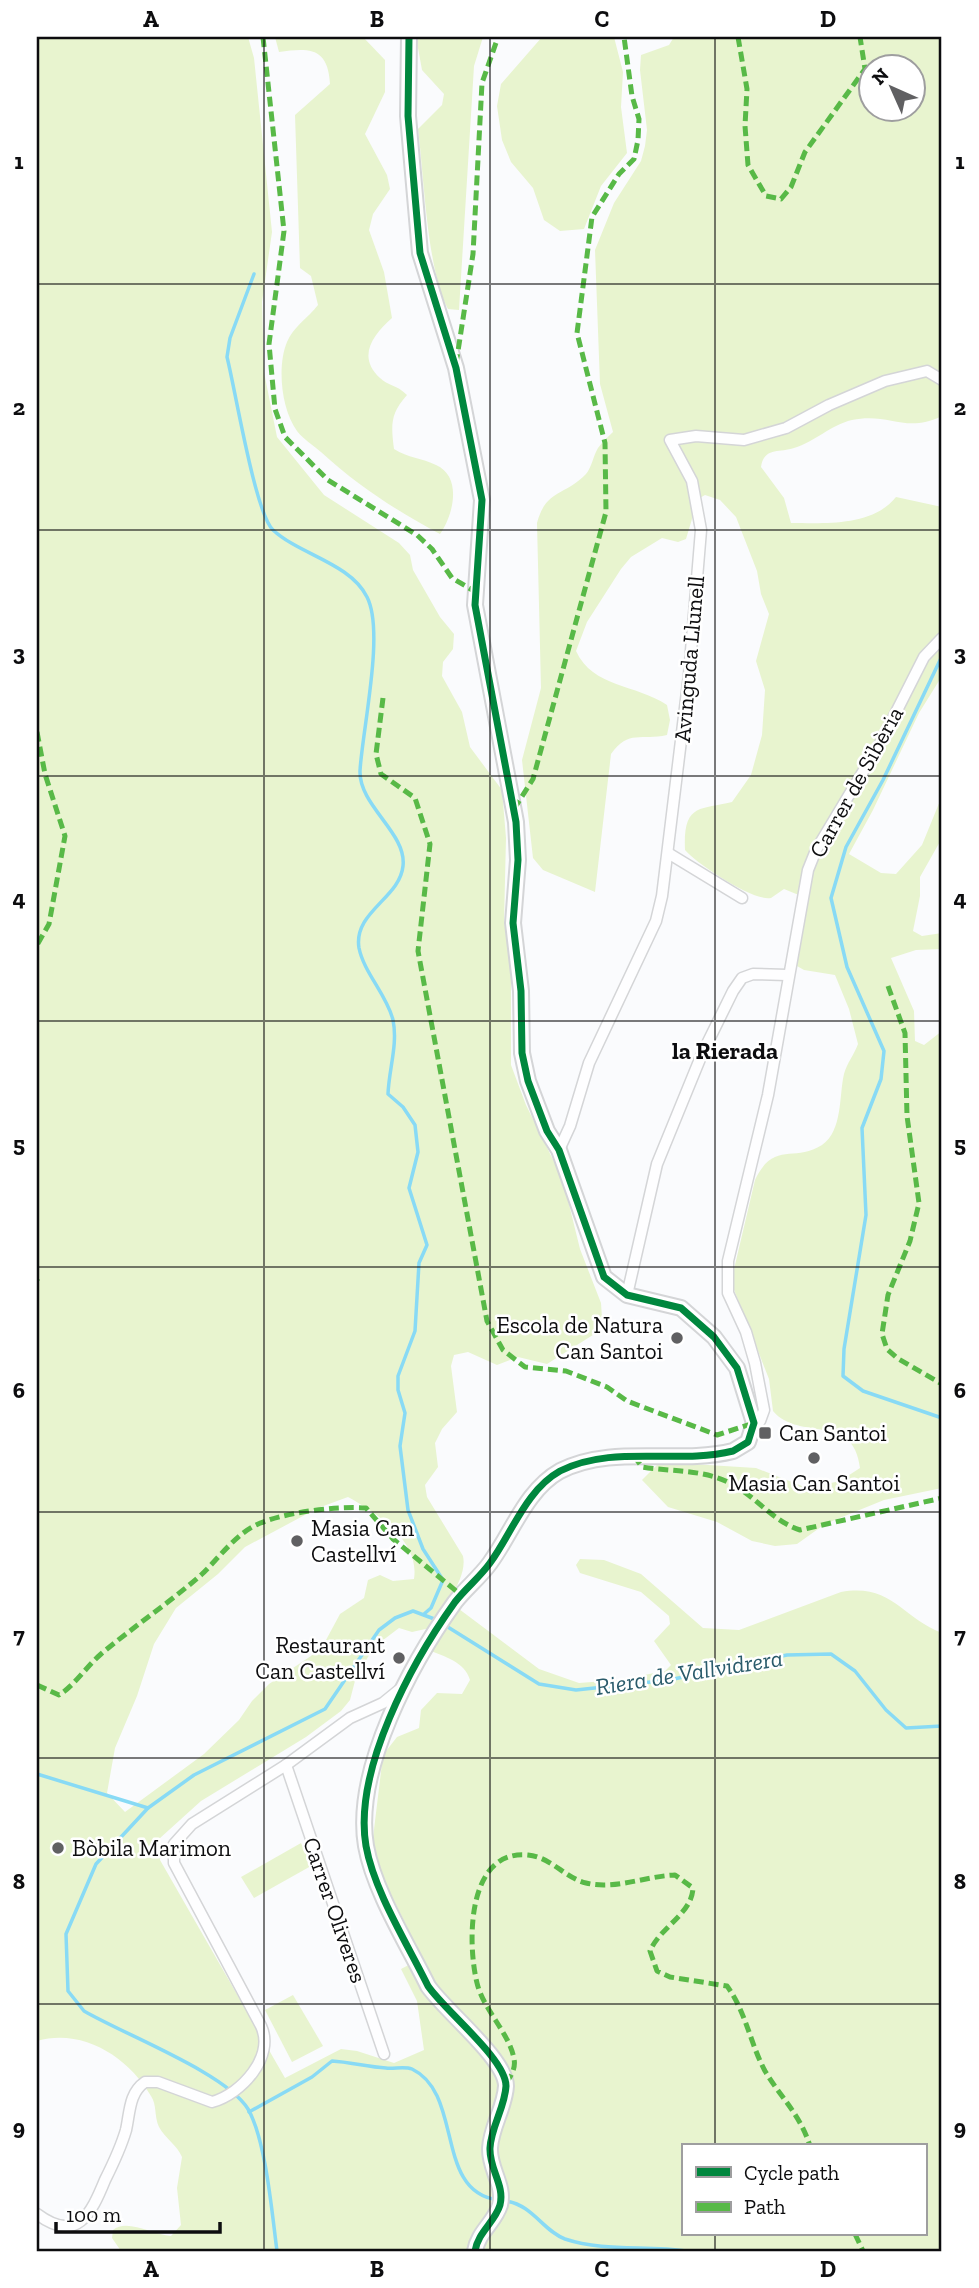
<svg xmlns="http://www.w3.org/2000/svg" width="979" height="2288" font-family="'Zilla Slab',serif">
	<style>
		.green { fill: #e8f4cf; fill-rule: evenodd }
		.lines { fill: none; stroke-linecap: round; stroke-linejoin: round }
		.stream { stroke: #88daf5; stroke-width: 3.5 }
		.street-casing { stroke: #d4d5d7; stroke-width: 13 }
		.secondary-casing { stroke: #d4d5d7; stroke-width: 18 }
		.street { stroke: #fefeff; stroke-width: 10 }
		.secondary { stroke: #fefeff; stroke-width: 14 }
		.quiet { stroke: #58b947; stroke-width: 5; stroke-dasharray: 10 5; stroke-linecap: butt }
		.cycleway-casing { stroke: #fff; stroke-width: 11 }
		.cycleway { stroke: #00873e; stroke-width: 7 }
		.grid { fill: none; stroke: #0d0d0f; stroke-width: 2; stroke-opacity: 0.55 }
		.poi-dot { fill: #606062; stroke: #fff; stroke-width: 2.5 }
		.labels { text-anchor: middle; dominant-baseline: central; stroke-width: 5; stroke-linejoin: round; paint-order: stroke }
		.street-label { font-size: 23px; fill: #0d0d0f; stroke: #fff }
		.poi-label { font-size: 23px; fill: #0d0d0f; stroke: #fff; text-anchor: start }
		.neighbourhood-label { font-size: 24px; font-weight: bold; fill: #0d0d0f; stroke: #fff }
		.water-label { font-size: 24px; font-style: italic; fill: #2a5b6b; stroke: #fff }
		.neatline { fill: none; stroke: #0d0d0f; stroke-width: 2.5 }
		.grid-label { font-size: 23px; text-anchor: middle; font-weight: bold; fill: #0d0d0f }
	</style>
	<rect width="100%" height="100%" fill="#fafbfd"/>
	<g class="green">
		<path d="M37,37H248L254,58L272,232L262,302L264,372L277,437L324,495L399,543L410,555L413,570L440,617L454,634L453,649L443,662L442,676L462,712L470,747L502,790L506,838L504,922L511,965V1065L526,1105L563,1180L580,1249L601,1303L602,1318L596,1333L547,1364L518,1357L497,1365L468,1352L454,1355L451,1366L457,1412L442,1429L435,1443L438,1467L425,1485L427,1497L463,1556C468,1579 442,1609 430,1628L412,1632L399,1628L374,1647L356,1677L350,1700L341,1711L306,1737L201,1801L159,1839L160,1860L285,2078L341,2049L357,2051L394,2063L424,2050L417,2001L401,1969L422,1958L386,1884L372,1846L383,1755L397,1737L419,1728L421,1710L437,1693L462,1694L470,1680C465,1662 444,1656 428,1650L459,1609L539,1669L579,1683L618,1680L665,1671L671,1665L654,1641L670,1624L669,1616L641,1592L580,1573L576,1565L580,1559L604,1560L641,1574L703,1628L739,1630L841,1592C892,1583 902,1618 942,1633V2251H121L112,2238L113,2230C127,2218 153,2235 171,2236L181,2225L177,2188L182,2157C177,2145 165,2138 159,2127C154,2116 157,2105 151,2096C128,2057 83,2028 37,2041ZM348,1497C377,1513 420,1541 414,1579L393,1581L380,1575L368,1580L364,1598L340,1614L326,1640L311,1656L269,1684L252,1701L239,1720L204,1754L125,1812L107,1793L115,1748L137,1696L154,1644L176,1608L218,1574L245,1547L318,1508ZM683,2146H925V2234H683Z"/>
		<path d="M275,37H363L385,60V92L365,134L387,175L390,189L373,214L369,230L384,272L392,318C374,334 356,356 380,378C388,386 396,384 407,395C390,414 391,425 394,449C408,458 422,458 436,465C463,477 453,516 440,534C397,511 358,486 321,452C314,446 303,439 297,431C281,409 277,366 287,342C293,327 308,318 318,305L311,276L300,268L295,115L330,84C328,47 309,48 279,52Z"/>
		<path d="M416,37H483L474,66L459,310L448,309C427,271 424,175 418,129L442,105L444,94L422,70Z"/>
		<path d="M542,37H614L623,72L621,107L627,153L601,186L584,229L560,231L544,220L533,188L511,162L502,140L497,106L501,84Z"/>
		<path d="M674,37H942V416C905,434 889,412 852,420C830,425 815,442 794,448C779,453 764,447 761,467L784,498L791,523C824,523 872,527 896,497L942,507V676L919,713L873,810L849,854L881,873L896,874L922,845L942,796V838L920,877V896L913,931L922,936L942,933V949L916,950L891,958L914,1011L915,1041L924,1045L942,1031V1488L884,1500L825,1524L797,1544L775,1546L752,1541L717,1522L668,1507L642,1480L660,1462L756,1468L807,1488L840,1481L860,1468C854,1412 799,1442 773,1411L769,1379L731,1282L755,1180C774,1140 794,1163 822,1145C843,1131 839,1094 844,1074C847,1063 854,1055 858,1044L849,1009L835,975L804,970L797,966L806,898L784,889L771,898C754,902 697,864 685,850C683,803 700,810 732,802L751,775L762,735L765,690L756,661L769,614L761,594L757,571L736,517L720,500L705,495L698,499L686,539L678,542L662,538L631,557L621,569L587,622L576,651C593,688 636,684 667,705L670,720L667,735C641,741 629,729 611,754L595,892L543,870L533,858L522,760L541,688L537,523C546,489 565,496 586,474C592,467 593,456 598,448C602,442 608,437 613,432L600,384L595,250L614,203L641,161L645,146L647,130L640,70L641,55L669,45ZM870,66H912V108H870Z"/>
		<path d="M301,1843L311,1866L254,1898L241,1877Z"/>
		<path d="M293,1995L323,2046L292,2062L265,2010Z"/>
	</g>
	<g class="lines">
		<g class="stream">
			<path d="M254,274L230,338L227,357C235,388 255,513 273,530C300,555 350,563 367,597C385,632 362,731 360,771C359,806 407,833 403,866C400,898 353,912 359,948C364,973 387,995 393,1020C398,1044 389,1069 388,1094L403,1107L415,1125L418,1152L409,1188L427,1245L419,1263L415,1331L398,1376V1390L405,1413L400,1446L408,1510L423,1549L443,1580L431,1608L424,1614"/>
			<path d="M942,656L883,780L846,847L831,898L847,967L884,1051L881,1079L862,1128L866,1215L844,1349L843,1376L863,1391L942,1418"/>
			<path d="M443,1624L539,1684L576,1690L669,1680L787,1655L831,1654L855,1671L886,1710L906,1728L942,1726"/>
			<path d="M37,1774L148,1808"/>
			<path d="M249,2112L312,2077L332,2061C350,2062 368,2067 386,2068C394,2069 405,2066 412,2069C464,2094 434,2192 498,2200"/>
			<path d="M506,2201C533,2205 543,2231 565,2239C604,2252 647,2245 686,2251"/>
			<path d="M277,2251C272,2214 266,2140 248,2109C226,2073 125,2035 84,2011L68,1991L66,1934L96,1864L148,1808L194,1775L325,1709L379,1630L395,1618L413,1611L437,1620"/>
		</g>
		<g class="street-casing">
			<g id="street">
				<path d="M668,853L742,898"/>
				<path d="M559,1150L570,1126L589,1063L656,921L662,896L689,675L701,530L692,481L670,440L696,436L744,440L786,428L829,405L885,381L927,371L942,380"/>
				<path d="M627,1295L657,1164L702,1054L733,991L742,978L753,974L787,975"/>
				<path d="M754,1423L760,1421L764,1410L755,1363L746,1332L728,1293V1261L768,1095L808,870L816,850L882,740L924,657L942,638"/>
				<path d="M286,1765L384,2054"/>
				<path d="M37,2214C77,2244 91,2214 105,2180C113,2164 121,2147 126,2130C130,2112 129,2093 145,2082H158L212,2102C242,2094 275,2056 261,2026L174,1863V1844L192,1824L286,1765L350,1718L383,1703L399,1690"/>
			</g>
		</g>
		<g class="secondary-casing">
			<path id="secondary" d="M409,37L408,116L420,253L456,368L482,500L475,605L516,822L518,860L513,923L521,991L522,1053L528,1081L547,1131L559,1150L604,1277L627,1295L681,1308L714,1337L737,1368L754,1423L748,1442L733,1451C677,1465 613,1444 560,1471C526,1490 512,1533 490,1563C480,1577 466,1588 455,1602C412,1662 353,1770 366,1846C374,1891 408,1945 428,1986C445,2011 506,2059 506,2086C505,2107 491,2127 490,2148C489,2169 505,2185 500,2205C495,2222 478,2232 475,2251"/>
		</g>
		<use href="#street" class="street"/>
		<use href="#secondary" class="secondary"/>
		<g class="quiet">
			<path d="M263,37L284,231L269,344L275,409L285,437L328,480L417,535L432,549L452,578L474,591"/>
			<path d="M738,37L747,89L745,126L748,165L766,196L781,199L791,187L805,152L865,69L860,37"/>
			<path d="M456,364L473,254L482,83L498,37"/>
			<path d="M383,698L376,754L381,774L415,798L430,844L418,951L487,1321L503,1350L525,1367L566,1371L607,1387L627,1401L717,1435L754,1423"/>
			<path d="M37,732L45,774L65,836L49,924L37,945"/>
			<path d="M514,809L533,779L606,512L605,443L577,333L592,217L619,174L634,159L638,140L639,119L632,96L624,37"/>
			<path d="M888,986L905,1033L907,1116L919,1203L910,1241L888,1295L882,1334L887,1349L897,1358L942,1384"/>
			<path d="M37,1279V1281"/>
			<path d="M634,1456L642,1467C673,1472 704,1469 732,1484C756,1497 774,1522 800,1530L942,1498"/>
			<path d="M37,1685L59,1695C75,1685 86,1667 101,1654C133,1627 169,1603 201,1575C218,1559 235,1535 256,1525C284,1512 336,1506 366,1508L393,1539L461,1595"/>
			<path d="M506,2083C511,2076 516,2068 514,2059C510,2034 483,2009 477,1983C467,1942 467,1849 528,1855C551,1857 565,1878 586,1883C615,1890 646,1876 675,1875L693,1888C692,1914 660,1927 650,1951L657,1971L670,1977L727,1986C746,2012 750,2043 765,2071C781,2098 800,2114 810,2146"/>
			<path d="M855,2234L863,2251"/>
		</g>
		<g class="cycleway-casing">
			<path id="cycleway" d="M409,37L408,116L420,253L456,368L482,500L475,605L516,822L518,860L513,923L521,991L522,1053L528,1081L547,1131L559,1150L604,1277L627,1295L681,1308L714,1337L737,1368L754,1423L748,1442L733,1451C677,1465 613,1444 560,1471C526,1490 512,1533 490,1563C480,1577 466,1588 455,1602C412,1662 353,1770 366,1846C374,1891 408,1945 428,1986C445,2011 506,2059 506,2086C505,2107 491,2127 490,2148C489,2169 505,2185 500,2205C495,2222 478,2232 475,2251"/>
		</g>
		<use href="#cycleway" class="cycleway"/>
	</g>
	<path class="grid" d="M264,37V2251M490,37V2251M715,37V2146M37,284H942M37,530H942M37,776H942M37,1021H942M37,1267H942M37,1512H942M37,1758H942M37,2004H942M715,2234V2251"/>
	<g class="poi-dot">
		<circle cx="677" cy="1338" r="7"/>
		<rect x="758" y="1426" width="14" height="14" rx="3.5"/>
		<circle cx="814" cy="1458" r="7"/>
		<circle cx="297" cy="1541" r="7"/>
		<circle cx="399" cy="1658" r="7"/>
		<circle cx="58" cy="1848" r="7"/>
	</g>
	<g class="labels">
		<g class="street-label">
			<text transform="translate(689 659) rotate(-85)">Avinguda Llunell</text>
			<text transform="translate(856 782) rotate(-61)">Carrer de Sibèria</text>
			<text transform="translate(335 1910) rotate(71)">Carrer Oliveres</text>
		</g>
		<g class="poi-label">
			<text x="663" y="1325" text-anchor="end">Escola de Natura<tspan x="663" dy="26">Can Santoi</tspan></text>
			<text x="779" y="1433">Can Santoi</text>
			<text x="814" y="1483" text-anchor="middle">Masia Can Santoi</text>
			<text x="311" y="1528">Masia Can<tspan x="311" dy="26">Castellví</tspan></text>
			<text x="385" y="1645" text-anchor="end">Restaurant<tspan x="385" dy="26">Can Castellví</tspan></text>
			<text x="72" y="1848">Bòbila Marimon</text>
		</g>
		<g class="neighbourhood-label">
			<text x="725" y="1050">la Rierada</text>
		</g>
		<g class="water-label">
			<text transform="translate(689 1672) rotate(-9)">Riera de Vallvidrera</text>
		</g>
	</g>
	<rect width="979" height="2288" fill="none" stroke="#ffffff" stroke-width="77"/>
	<rect x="682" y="2144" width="245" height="91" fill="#ffffff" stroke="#9e9e9f" stroke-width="2"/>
	<rect x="696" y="2167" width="35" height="10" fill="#00873e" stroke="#9e9e9f" stroke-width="2"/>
	<text x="744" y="2180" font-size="21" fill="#0d0d0f">Cycle path</text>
	<rect x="696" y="2202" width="35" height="10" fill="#58b947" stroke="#9e9e9f" stroke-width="2"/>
	<text x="744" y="2214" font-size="21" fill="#0d0d0f">Path</text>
	<g transform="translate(892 88) rotate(315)"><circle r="33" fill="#ffffff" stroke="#9e9e9f" stroke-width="2"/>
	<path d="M0-5L12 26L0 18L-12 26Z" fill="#606062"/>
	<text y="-10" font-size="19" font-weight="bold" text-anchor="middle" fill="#0d0d0f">N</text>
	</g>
	<path d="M56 2222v10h164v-10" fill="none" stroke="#0d0d0f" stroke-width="3.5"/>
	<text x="66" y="2222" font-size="21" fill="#0d0d0f" stroke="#ffffff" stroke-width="5" paint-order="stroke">100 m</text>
	<rect x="38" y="38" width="902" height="2212" class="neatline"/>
	<g class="grid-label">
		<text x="151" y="27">A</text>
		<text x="377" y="27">B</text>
		<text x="602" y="27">C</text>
		<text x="828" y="27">D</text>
		<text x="19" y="169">1</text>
		<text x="960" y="169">1</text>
		<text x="19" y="415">2</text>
		<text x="960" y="415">2</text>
		<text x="19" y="661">3</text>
		<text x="960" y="661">3</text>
		<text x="19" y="906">4</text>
		<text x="960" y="906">4</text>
		<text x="19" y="1152">5</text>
		<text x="960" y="1152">5</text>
		<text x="19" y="1398">6</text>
		<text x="960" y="1398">6</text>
		<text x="19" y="1643">7</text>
		<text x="960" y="1643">7</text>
		<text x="19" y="1889">8</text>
		<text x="960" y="1889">8</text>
		<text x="19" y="2135">9</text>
		<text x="960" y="2135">9</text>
		<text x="151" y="2277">A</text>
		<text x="377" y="2277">B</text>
		<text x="602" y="2277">C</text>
		<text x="828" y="2277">D</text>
	</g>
</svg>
